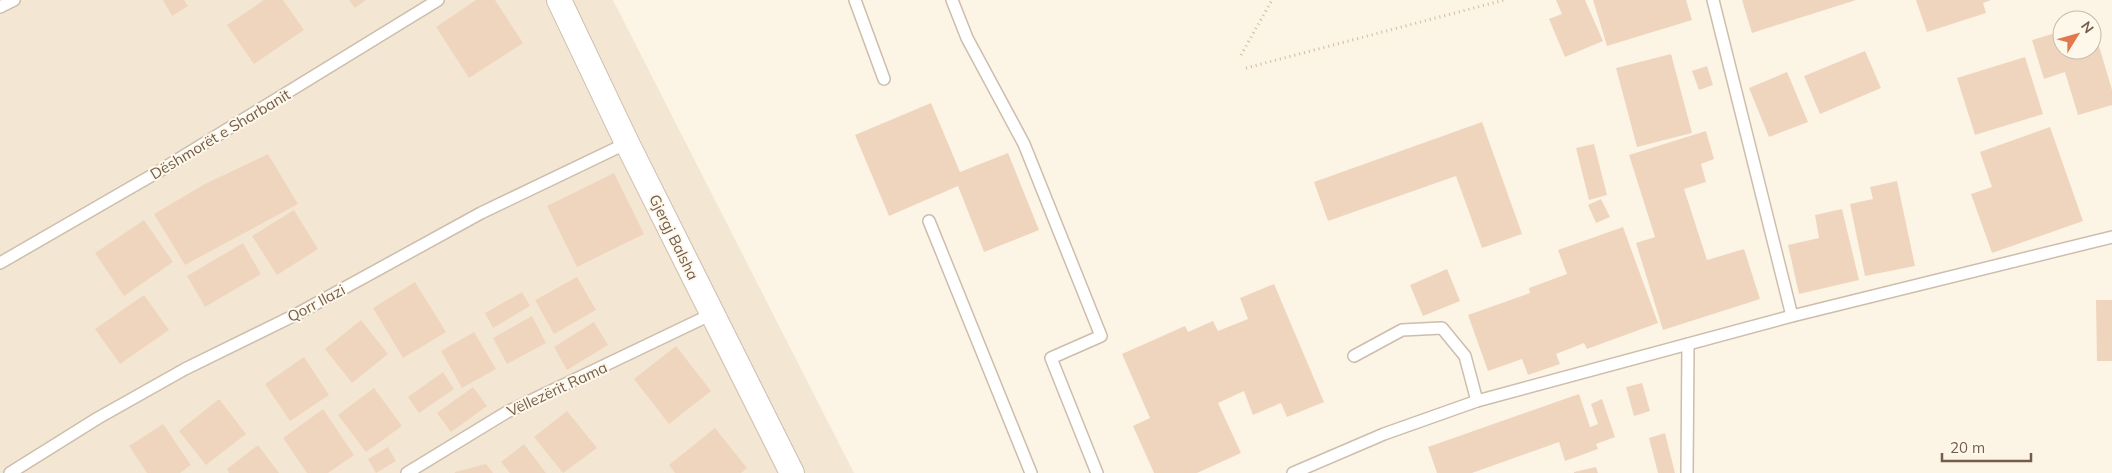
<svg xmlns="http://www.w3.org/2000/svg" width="2112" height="473" font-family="Mulish,sans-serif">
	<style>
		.residential { fill: #f3e7d4 }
		.building { fill: #f0d5be }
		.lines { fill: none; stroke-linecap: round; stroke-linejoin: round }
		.lane-casing { stroke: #cdbdac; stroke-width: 14 }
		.street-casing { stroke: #cdbdac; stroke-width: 26 }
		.path { stroke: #d5b9a1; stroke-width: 3; stroke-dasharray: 1 4; stroke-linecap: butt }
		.lane { stroke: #fff; stroke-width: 11 }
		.street { stroke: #fff; stroke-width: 24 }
		.labels { text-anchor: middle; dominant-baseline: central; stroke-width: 4; stroke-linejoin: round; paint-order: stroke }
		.street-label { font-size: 15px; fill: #745c4b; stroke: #fef8eb }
	</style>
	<rect width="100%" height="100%" fill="#fcf4e5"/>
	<path class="residential" d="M0,0H613L854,473H0Z"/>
	<g class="building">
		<path d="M163,0H184L188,6L172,16Z"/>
		<path d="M264,0H283L304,30L254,64L227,25Z"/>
		<path d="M349,0H366L355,8Z"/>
		<path d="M476,0H495L523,43L469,78L436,27Z"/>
		<path d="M1556,0H1585L1603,41L1565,57L1549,19L1562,14Z"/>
		<path d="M1593,0H1686L1692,20L1607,46Z"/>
		<path d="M1742,0H1856L1752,33Z"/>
		<path d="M1916,0H1991L1983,3L1986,13L1927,32Z"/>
		<path d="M2059,32L2062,50H2092V37L2096,36L2112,90V105L2078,115L2065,72L2044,79L2032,40Z"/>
		<path d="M1865,51L1881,88L1820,114L1804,76Z"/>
		<path d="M1671,54L1692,133L1637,147L1616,68Z"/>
		<path d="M2025,57L2043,114L1975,135L1957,78Z"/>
		<path d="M1707,66L1713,85L1699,90L1692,71Z"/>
		<path d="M1787,72L1808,122L1769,137L1749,88Z"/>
		<path d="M931,103L960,172L1008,153L1039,230L984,252L958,186L889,216L855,135Z"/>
		<path d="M1482,122L1522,234L1482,248L1456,176L1328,221L1314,182Z"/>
		<path d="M2050,127L2083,221L1992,253L1971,194L1992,187L1980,152Z"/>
		<path d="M1706,131L1714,159L1701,164L1706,182L1684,189L1707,260L1744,249L1760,299L1663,330L1636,243L1655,237L1629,155Z"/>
		<path d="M1594,144L1607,195L1589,200L1576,148Z"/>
		<path d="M268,154L298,204L185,265L154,214L205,184Z"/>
		<path d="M614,173L644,234L577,267L547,206Z"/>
		<path d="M1897,181L1915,266L1865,276L1850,204L1873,199L1870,187Z"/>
		<path d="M1601,199L1610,217L1596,223L1588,205Z"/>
		<path d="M1842,209L1859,280L1799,294L1788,245L1819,238L1815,215Z"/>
		<path d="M294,210L318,249L277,275L252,236Z"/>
		<path d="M144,220L173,262L124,296L95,253Z"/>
		<path d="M1623,227L1658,323L1587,349L1584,343L1556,354L1560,364L1528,375L1522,359L1488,371L1468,315L1530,293L1529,288L1567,274L1558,250Z"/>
		<path d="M243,243L261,274L205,307L187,276Z"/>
		<path d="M1447,269L1460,301L1423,316L1410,285Z"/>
		<path d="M577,277L596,310L554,334L535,300Z"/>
		<path d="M415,282L446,332L403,358L373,308Z"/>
		<path d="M1274,284L1324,402L1287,417L1281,403L1253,415L1244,391L1218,403L1241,453L1197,473H1154L1133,426L1150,418L1122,354L1185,326L1188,332L1213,321L1218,331L1248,319L1240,298Z"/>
		<path d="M522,292L530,306L493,328L485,313Z"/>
		<path d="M144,295L169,330L120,364L95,329Z"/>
		<path d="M2096,300H2112V361H2097Z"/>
		<path d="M532,316L546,343L507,364L493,338Z"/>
		<path d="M361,320L388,354L352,383L325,349Z"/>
		<path d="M594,322L608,345L567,370L554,347Z"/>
		<path d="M474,332L496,369L462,388L441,351Z"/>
		<path d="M676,346L711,391L669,424L634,379Z"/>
		<path d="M304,357L329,395L290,421L265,384Z"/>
		<path d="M443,372L454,389L419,413L408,397Z"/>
		<path d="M1642,383L1650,411L1634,416L1626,387Z"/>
		<path d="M473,387L487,406L451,432L437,413Z"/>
		<path d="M374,388L402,426L366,452L338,415Z"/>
		<path d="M1579,394L1590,427L1598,424L1591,404L1602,399L1615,437L1596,444L1598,449L1565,461L1559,442L1472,473H1437L1428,447Z"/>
		<path d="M219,399L246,434L206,465L179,431Z"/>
		<path d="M323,409L354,455L328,473H307L283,438Z"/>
		<path d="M567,411L597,448L563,473L534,437Z"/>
		<path d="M163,424L191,465L180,473H147L129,446Z"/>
		<path d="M715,428L747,468L741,473H675L669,465Z"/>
		<path d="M1665,433L1675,473H1658L1649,438Z"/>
		<path d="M524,444L546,473H510L501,462Z"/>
		<path d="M258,445L279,473H229L227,469Z"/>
		<path d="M388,447L396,461L376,473L368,459Z"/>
		<path d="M486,464L493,473H455V472Z"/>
		<path d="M1596,467L1598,473H1574V472Z"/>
	</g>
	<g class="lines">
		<g class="lane-casing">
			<g id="lane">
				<path d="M855,0L884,79"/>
				<path d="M952,0L967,38L1024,144L1101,336L1051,358L1097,473"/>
				<path d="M1713,0L1792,316"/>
				<path d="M0,7L14,0"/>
				<path d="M929,221L1031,473"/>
				<path d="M0,263L156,173L438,0"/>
				<path d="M1354,356L1402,330L1442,328L1465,356L1477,401"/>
				<path d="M10,473L98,418L185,369L297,314L481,213L627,143"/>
				<path d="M407,473L507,412L712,314"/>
				<path d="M1293,473L1384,434L1477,401L1792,316L2112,237"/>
				<path d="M1687,473L1688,344"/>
			</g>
		</g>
		<g class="street-casing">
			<path id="street" d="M559,0L627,143L792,473"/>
		</g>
		<g class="path">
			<path d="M1241,55L1272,0"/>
			<path d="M1246,68L1504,0"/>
		</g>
		<use href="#lane" class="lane"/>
		<use href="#street" class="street"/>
	</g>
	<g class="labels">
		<g class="street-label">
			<text transform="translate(220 134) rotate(-31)">Dëshmorët e Sharbanit</text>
			<text transform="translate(674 237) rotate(64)">Gjergj Balsha</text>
			<text transform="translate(316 303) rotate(-28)">Qorr Ilazi</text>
			<text transform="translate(557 389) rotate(-25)">Vëllezërit Rama</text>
		</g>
	</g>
	<g transform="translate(2077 35) rotate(53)"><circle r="24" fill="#fef8eb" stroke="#c7baab"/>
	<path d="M0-4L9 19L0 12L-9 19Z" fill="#e2794e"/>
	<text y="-8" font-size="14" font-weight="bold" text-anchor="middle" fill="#745c4b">N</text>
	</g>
	<path d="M1942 453v8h89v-8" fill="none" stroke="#745c4b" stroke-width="2.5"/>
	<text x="1950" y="453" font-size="15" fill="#745c4b" stroke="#fef8eb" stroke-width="4" paint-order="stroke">20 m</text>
</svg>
